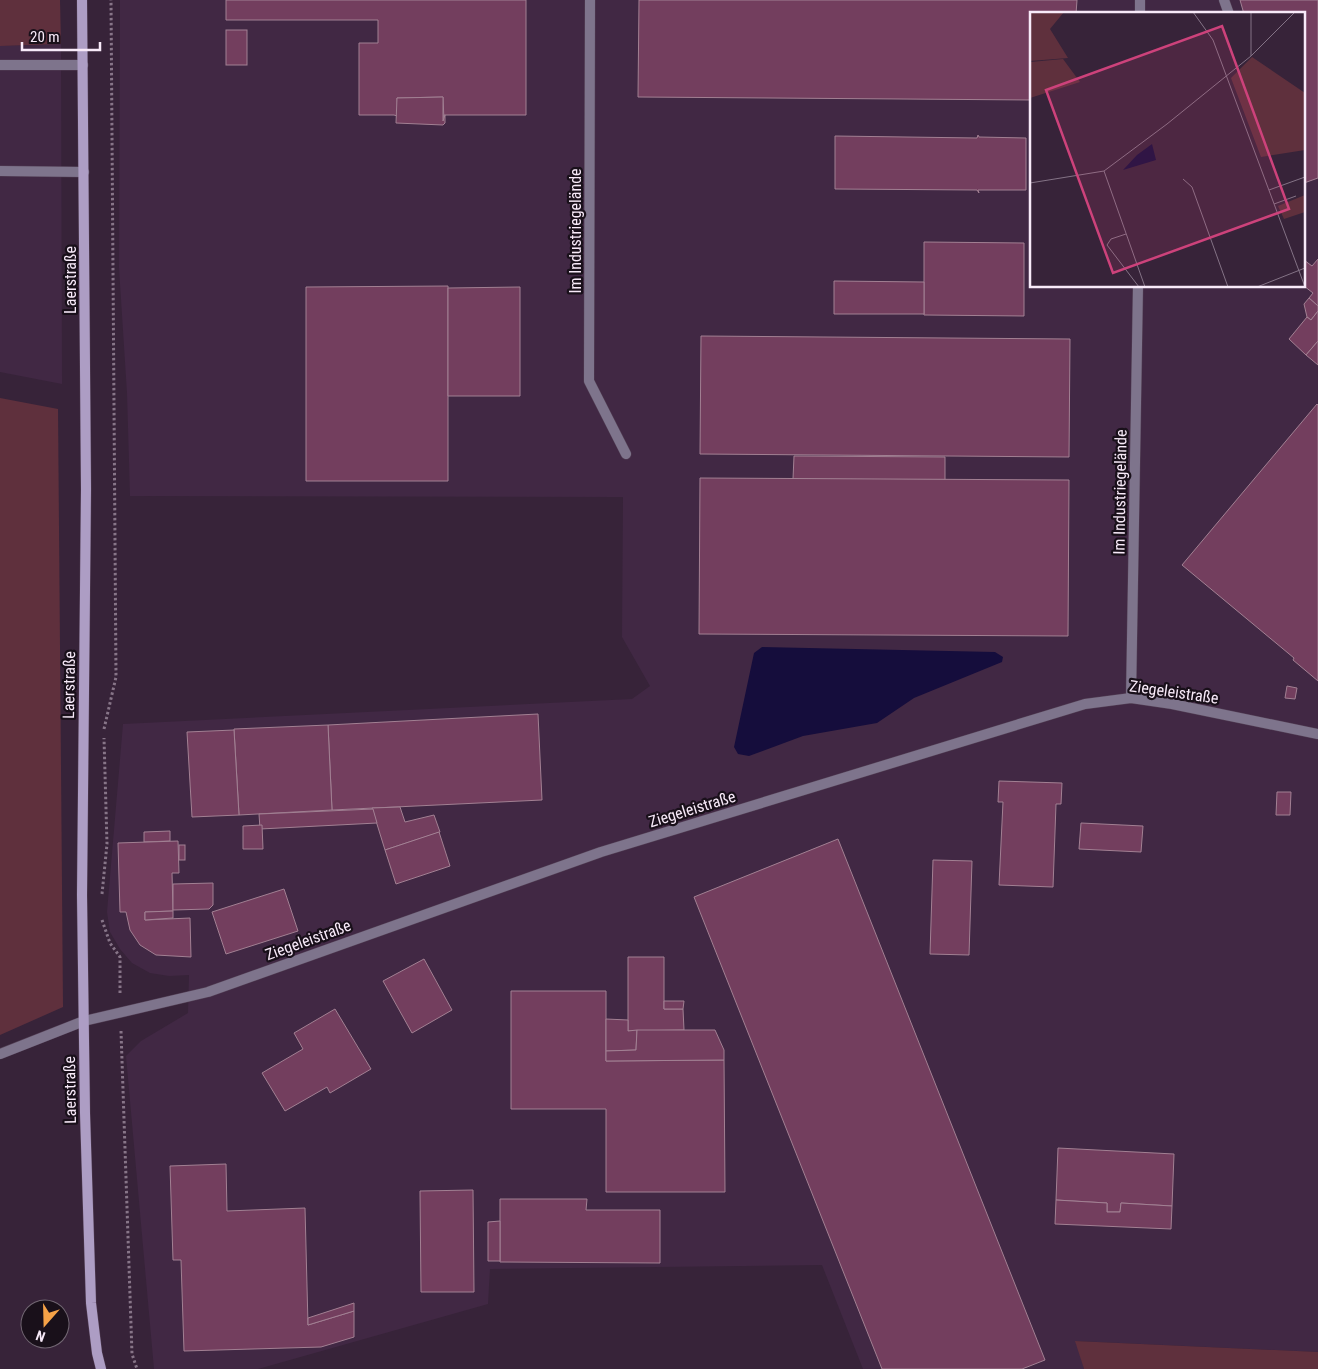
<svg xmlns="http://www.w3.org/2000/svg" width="1318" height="1369" font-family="'Roboto Condensed',sans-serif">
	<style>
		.built { fill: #412844; fill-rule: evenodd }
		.green { fill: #5f303d }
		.water { fill: #150d3c }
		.building { fill: #733e5e; stroke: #a28093 }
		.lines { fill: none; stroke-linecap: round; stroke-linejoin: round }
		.service-casing { stroke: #523f54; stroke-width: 11 }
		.minor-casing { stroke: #523f54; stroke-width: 11 }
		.secondary-casing { stroke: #523f54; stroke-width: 11 }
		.path { stroke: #877588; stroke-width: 3; stroke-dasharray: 2.5 2.5; stroke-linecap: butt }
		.service { stroke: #7e748c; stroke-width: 10 }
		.minor { stroke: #7e748c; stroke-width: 10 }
		.secondary { stroke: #ad9dc4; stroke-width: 10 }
		.labels { text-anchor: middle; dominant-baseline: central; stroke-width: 4.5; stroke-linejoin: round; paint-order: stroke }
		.street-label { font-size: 16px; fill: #f8eaf9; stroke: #19101a }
		.inset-road { fill: none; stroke: #847386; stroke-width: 1 }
		.view { fill: #cd427b; fill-opacity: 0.15; stroke: #cd427b; stroke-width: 2.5 }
		.inset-edge { fill: none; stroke: #f8eaf9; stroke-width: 2.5 }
	</style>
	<rect width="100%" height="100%" fill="#372339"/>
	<g class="built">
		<path d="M120,0H1318V1352L1076,1341L1084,1369H863L822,1265L490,1269L488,1304L258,1369H154L126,1056L141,1041L188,1013L189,975L169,976L150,973L132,963L120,949L110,932L107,912L123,724L632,699L650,686L622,637L623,497L130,496L127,393L119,268ZM1032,14H1304V286H1032Z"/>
		<path d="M61,44L62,384L0,372V46Z"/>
	</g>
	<g class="green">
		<path d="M0,0H60L61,44L0,46Z"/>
		<path d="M0,398L58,409L63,1007L0,1035Z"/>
		<path d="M1075,1341L1318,1352V1369H1084Z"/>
	</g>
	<path class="water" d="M762,647L995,652L1003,657L1002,662L914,698L877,723L803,736L749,756L738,754L734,747L754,653Z"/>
	<g class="building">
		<path d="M226,0H526V115H444V121L443,97L397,98L398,122L397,116L394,115H359V43H378V20H226Z"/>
		<path d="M639,0H1077L1076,14H1032V100L638,97Z"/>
		<path d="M1240,0H1318V178L1304,183V14H1244Z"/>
		<rect x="226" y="30" width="21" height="35"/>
		<path d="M443,97V121L445,115V123L443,125L396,123L397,98Z"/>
		<path d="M978,135L979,137L1026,138V190H978L979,193L977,190L835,189V136L977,138Z"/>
		<path d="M924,242L1024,243V316L924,315Z"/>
		<path d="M1318,259V306L1309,298L1313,293L1304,286V260L1312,266Z"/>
		<path d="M834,281L924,282V314H834Z"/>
		<path d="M448,286V481H306V287Z"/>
		<path d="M520,287V396H448V288Z"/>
		<path d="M1309,298L1318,306V311L1311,320L1307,317L1304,304Z"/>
		<path d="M1318,311V341L1306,355L1289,339L1307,317L1311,320Z"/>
		<path d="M701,336L1070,339L1069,457L700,454Z"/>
		<path d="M1318,341V365L1306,355Z"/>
		<path d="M1317,404L1318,405V681L1293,660L1294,658L1182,565Z"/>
		<path d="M794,456L945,457V480L793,479Z"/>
		<path d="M700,478L1069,480L1068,636L699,634Z"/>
		<path d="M1287,686L1297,688L1295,699L1285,698Z"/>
		<path d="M538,714L542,800L332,810L328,725Z"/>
		<path d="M328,725L332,810L239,815L234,729Z"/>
		<path d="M234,730L239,815L192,817L187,732Z"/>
		<path d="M999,781L1062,783L1061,804H1056L1053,887L999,885L1003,802H998Z"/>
		<path d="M1277,792H1291L1290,815H1276Z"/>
		<path d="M400,807L405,822L434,815L440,832L385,850L372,808Z"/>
		<path d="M373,809L377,823L260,829L259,814Z"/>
		<path d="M1081,823L1143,826L1141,852L1079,849Z"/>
		<path d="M262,825L263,849H243V826Z"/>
		<path d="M170,831V841L144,842V832Z"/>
		<path d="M439,832L450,866L396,884L385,850Z"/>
		<path d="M838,839L1045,1360L1022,1369H882L694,897Z"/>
		<path d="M178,841L179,873H172L173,911L145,912V920L190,918L191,957L156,955L140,945L130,930L126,912H120L118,843Z"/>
		<rect x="179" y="845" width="6" height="15"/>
		<path d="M933,860L972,861L969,955L930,954Z"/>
		<path d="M213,883V905L209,909L173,910V884Z"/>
		<path d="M284,889L298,931L226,954L212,912Z"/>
		<path d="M173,911V918L145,920V912Z"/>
		<path d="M628,957H664V1009H683L684,1030L628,1031Z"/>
		<path d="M424,959L452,1010L412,1033L383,981Z"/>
		<path d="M511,991H606V1061L724,1060L725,1192H606V1109H511Z"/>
		<path d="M664,1001H684L683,1009H664Z"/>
		<path d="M335,1009L371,1069L330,1093L327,1087L285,1111L262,1073L303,1049L294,1033Z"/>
		<path d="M606,1019L628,1020V1031L637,1030L636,1050L606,1051Z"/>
		<path d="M637,1030H715L724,1050V1060L606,1061V1051L636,1050Z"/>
		<path d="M1058,1148L1174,1154L1172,1206L1121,1203L1120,1212H1107V1203L1056,1200Z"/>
		<path d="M226,1164L227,1211L305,1208L308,1325L354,1311V1337L321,1347L184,1351L181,1260H173L170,1166Z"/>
		<path d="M473,1190L474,1292H421L420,1191Z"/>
		<path d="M500,1199H587L586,1210H660V1263L500,1262Z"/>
		<path d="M1056,1200L1107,1203V1212H1120L1121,1203L1172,1206L1171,1229L1055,1224Z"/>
		<path d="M500,1221V1261H488V1222Z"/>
		<path d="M354,1303V1311L308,1325V1318Z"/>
	</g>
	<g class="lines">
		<g class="service-casing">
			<g id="service">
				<path d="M1224,0L1229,14"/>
				<path d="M0,65H83"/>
				<path d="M0,171L84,172"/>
			</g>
		</g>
		<g class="minor-casing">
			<g id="minor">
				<path d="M590,0L589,381L626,454"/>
				<path d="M1140,14V0"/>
				<path d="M1131,698L1138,286"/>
				<path d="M0,1054L84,1021L208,992L601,852L1085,704L1131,698L1172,704L1318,734"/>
			</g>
		</g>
		<g class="secondary-casing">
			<path id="secondary" d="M82,0L86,489L82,895L85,1113L91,1303L97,1353L101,1369"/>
		</g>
		<g class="path">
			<path d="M104,729L116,677L111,0"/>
			<path d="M102,894L107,844L104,738"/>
			<path d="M102,920L110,943L120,957V994"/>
			<path d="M121,1031L132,1354L137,1369"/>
		</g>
		<use href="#service" class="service"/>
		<use href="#minor" class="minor"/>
		<use href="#secondary" class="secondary"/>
	</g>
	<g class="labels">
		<g class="street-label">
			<text transform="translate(575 231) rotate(-90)">Im Industriegelände</text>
			<text transform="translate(70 280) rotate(-90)">Laerstraße</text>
			<text transform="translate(1120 492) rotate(-89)">Im Industriegelände</text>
			<text transform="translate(69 685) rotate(-89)">Laerstraße</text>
			<text transform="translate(1174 692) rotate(8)">Ziegeleistraße</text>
			<text transform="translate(692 809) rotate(-17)">Ziegeleistraße</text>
			<text transform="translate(308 940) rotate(-20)">Ziegeleistraße</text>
			<text transform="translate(70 1090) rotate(-91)">Laerstraße</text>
		</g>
	</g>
	<g transform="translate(1030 12)">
		<rect width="275" height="275" fill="#372339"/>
		<path d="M0,0H34L20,17L38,46L0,49ZM222,45L275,81V138L231,145L201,66ZM33,47L50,70L0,86V50ZM275,183V200L254,207L248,194Z" fill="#5f303d"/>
		<path d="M122,132L126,148L93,158L107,143Z" fill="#150d3c"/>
		<path class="inset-road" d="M163,0L183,28L275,275M221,44L265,0M74,159L115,275M153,167L162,175L198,275M0,171L74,159L137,112L221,44V0M239,178L275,165M244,192L266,184M96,222L81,227L77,233L109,275M227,275L275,256"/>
		<path class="view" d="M192,14L259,197L83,261L16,78Z"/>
		<rect width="275" height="275" class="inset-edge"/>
	</g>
	<g transform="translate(45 1324) rotate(200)"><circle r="24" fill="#19101a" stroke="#726773"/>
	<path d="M0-4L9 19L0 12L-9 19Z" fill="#f6a247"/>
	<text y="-8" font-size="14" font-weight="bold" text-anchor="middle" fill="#f8eaf9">N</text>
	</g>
	<path d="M22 42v8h78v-8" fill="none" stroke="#f8eaf9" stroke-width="2.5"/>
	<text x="30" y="42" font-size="15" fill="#f8eaf9" stroke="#19101a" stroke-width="4" paint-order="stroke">20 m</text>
</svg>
